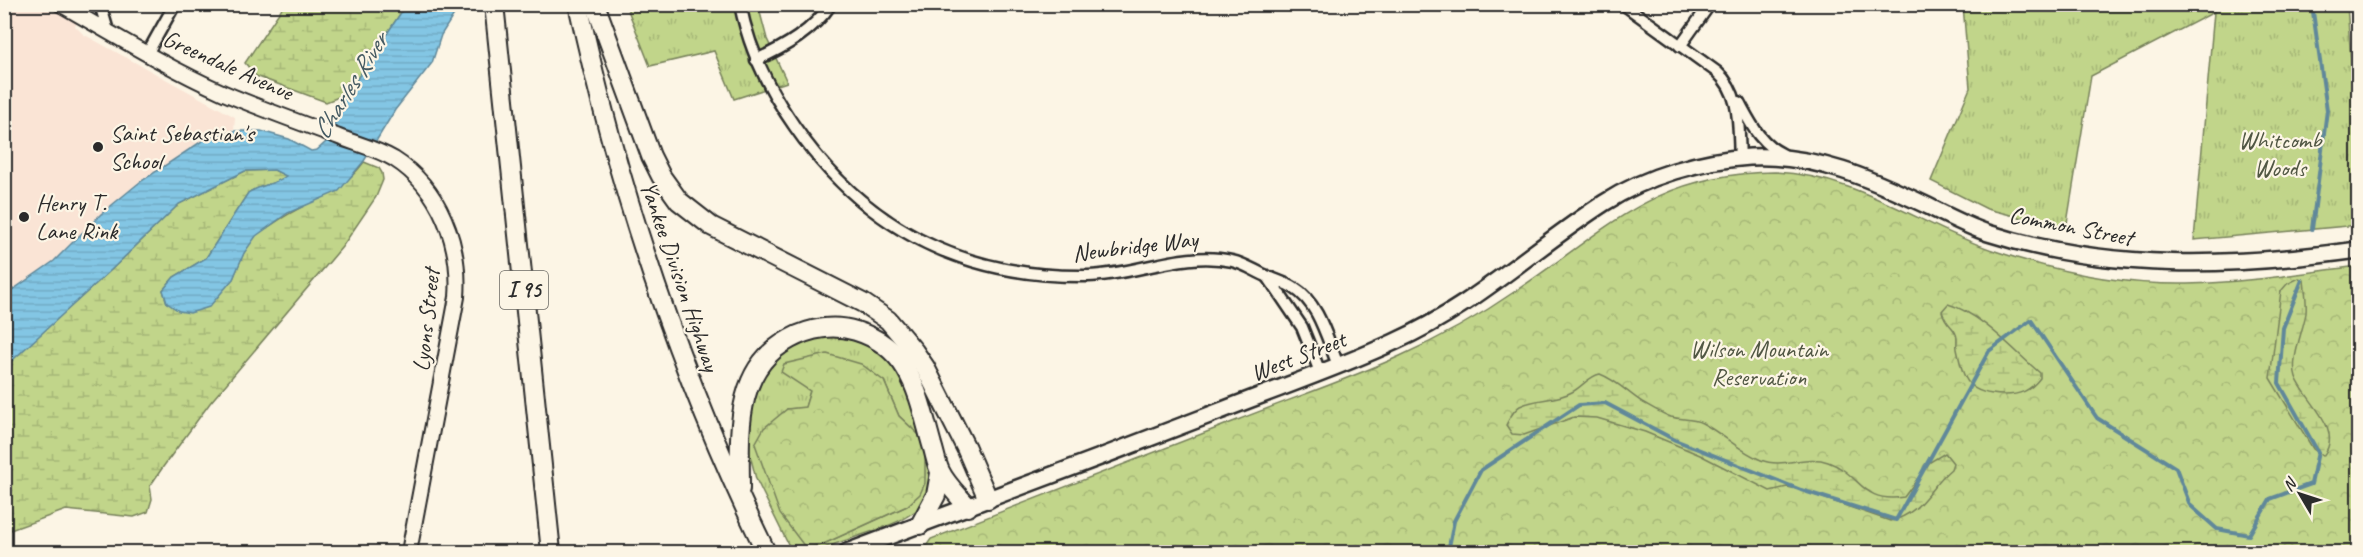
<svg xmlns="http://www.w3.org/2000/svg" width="2363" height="557" font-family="Caveat,sans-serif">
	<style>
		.built { fill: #fae4d5 }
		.grass { fill: url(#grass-tufts); stroke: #76805a; stroke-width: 1.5; fill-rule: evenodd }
		.forest { fill: url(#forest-crowns); stroke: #76805a; stroke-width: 1.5 }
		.wetland { fill: url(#wetland-marsh); stroke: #76805a; stroke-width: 1.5 }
		.water { fill: url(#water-rules); stroke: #60889a; stroke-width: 1.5 }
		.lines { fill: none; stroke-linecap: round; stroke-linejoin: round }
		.stream { stroke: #60889a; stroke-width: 4 }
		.minor-casing { stroke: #2b2b2b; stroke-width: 15 }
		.secondary-casing { stroke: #2b2b2b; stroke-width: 18 }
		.primary-casing { stroke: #2b2b2b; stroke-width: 20 }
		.motorway-casing { stroke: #2b2b2b; stroke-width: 22 }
		.minor { stroke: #fcf5e5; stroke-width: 10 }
		.secondary { stroke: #fcf5e5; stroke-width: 14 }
		.primary { stroke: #fcf5e5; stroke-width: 15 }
		.motorway { stroke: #fcf5e5; stroke-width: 18 }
		.poi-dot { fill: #2b2b2b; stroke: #fcf5e5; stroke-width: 2 }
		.labels { text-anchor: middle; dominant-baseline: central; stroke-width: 4.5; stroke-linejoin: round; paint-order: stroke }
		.shield { fill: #fcf5e5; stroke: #6a6863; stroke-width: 1.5 }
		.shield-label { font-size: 22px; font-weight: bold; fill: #2b2b2b }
		.street-label { font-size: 24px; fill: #2b2b2b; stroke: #fcf5e5 }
		.poi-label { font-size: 24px; fill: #2b2b2b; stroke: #fcf5e5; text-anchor: start }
		.park-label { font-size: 24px; fill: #505643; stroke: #fcf5e5 }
		.water-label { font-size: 26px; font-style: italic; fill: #455a62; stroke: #fcf5e5 }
	</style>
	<defs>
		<pattern id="grass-tufts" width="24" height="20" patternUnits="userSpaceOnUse" patternTransform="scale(1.5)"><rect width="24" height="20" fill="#c1d58a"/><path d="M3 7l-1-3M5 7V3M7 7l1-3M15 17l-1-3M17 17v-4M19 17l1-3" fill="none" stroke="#a6b777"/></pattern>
		<pattern id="forest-crowns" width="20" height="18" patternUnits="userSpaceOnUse" patternTransform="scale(1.5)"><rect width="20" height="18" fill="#c1d58a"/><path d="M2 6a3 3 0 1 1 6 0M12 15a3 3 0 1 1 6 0" fill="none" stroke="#a6b777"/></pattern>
		<pattern id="wetland-marsh" width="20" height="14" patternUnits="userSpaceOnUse" patternTransform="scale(1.5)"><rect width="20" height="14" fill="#c1d58a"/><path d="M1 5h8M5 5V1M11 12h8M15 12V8" fill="none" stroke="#a6b777"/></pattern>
		<pattern id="water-rules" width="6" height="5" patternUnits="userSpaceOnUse" patternTransform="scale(1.5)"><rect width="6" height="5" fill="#83c6e4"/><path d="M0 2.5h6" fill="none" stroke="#71aac4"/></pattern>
	</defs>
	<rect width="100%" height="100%" fill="#fcf5e5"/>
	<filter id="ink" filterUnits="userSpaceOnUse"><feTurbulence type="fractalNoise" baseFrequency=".0167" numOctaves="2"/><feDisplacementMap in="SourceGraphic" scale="12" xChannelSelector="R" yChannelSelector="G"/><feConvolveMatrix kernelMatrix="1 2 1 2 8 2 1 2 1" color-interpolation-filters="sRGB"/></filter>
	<g filter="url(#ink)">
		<path class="built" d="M5,5H85L75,26L83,34L235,117L234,131L205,139L140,182L101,214L54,261L5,296Z"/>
		<g class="grass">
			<path d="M626,5H758L767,39L787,82L734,99L714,51L650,66Z"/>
			<path d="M1963,5H2347L2358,159V225L2194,240L2214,12L2091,76L2066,229L1987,209L1931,181L1970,88Z"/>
			<path d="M829,337C894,339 907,385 924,437C930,456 937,476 928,495C926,500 921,507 917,510C896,526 865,533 841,542C831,545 820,551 810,552C805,553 798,552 792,552L756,479L748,447L752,393L765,369L784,350L806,340ZM884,381L899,416L919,435L907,506L808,551L787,409L805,408L810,391Z"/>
		</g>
		<g class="forest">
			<path d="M1775,172C1856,175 1921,226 1995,251C2057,272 2122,285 2187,284C2244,283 2302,273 2358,266V552H922L931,539C1033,500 1134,460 1235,421C1290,399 1347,380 1400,356C1440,338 1478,317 1514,292C1607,230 1653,173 1775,172Z"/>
			<path d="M827,354L861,364L884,381L899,416L919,435L925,453V483L920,494L907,506L808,551L780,514L755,444L764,428L787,409L805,407L810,391L781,372L784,364Z"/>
		</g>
		<g class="wetland">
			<path d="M284,5H406L353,85L344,95L326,102L256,76L245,63Z"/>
			<path d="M364,162L379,168L382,173L383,180L376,197L342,247L210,403L163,467L150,486L152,499L148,512L134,517L66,510L5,532L4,367L111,270L179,204L245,171L274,170L287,176C276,184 260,185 248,193L206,258L174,277L163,290L167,303L233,279C239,264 244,249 254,237C259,232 267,228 273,224C305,201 339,196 364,162Z"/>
			<path d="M2299,278L2304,280C2305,291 2307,302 2306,313C2303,331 2290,360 2296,377C2305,401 2345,429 2323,456L2313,449L2270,378L2281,291L2287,284Z"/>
			<path d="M1948,304C1982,314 2013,350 2040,373V378C2030,391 2020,395 2004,395C1968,394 1964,382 1957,349C1956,344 1958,338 1956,334C1953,326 1945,324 1942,311Z"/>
			<path d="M1600,374C1616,380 1628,393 1642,402C1651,407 1662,414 1671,417C1682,420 1692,418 1702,423C1723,434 1739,451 1761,460C1783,469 1806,454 1828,462C1862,474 1860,504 1904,497L1930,462L1945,453L1953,463L1951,469C1928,488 1922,514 1890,521L1797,489L1787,487L1770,491L1700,455L1645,432L1597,418L1574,417L1524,435L1512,434L1506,425C1510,418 1513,410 1520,406C1536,398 1556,401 1572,392C1582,387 1589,376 1600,374Z"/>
		</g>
		<path class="water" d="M406,5H460L441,35L432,63L395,110L364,161L339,191L288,213L256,236L244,253L233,279L209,307L190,313L179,311L167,303L163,290L174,277L206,258L248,193C260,185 276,184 286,176L274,170L245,171L179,204L111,270L5,367L4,296L54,261L101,214L140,182L205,139L234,131H261L289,139L311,151L317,150L326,142L334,128L339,97L353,85Z"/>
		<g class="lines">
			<g class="stream">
				<path d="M2312,229L2327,110L2313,12L2322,4"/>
				<path d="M1448,552L1454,521L1481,470L1579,405L1605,403L1675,440L1801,490L1896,520L1989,351L2031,320L2097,418L2176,468L2190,505L2217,529L2249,535L2270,499L2311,484L2318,452L2279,383L2283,328L2302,280"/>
			</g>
			<g class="minor-casing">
				<g id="minor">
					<path d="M100,4L108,31"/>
					<path d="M740,4C749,50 768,89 795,127C866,230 964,278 1088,276C1136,275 1184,250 1232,261C1246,264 1256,272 1269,277C1277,281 1286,283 1294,288C1319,303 1327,339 1338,365"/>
					<path d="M1623,4L1717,72C1742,94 1738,128 1740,158"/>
					<path d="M1680,46L1710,4"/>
					<path d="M147,54L175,4"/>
					<path d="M756,60C785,47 813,31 831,4"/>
					<path d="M1739,102C1751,124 1760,144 1784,155"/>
					<path d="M1268,277L1302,327L1320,372"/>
				</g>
			</g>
			<g class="secondary-casing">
				<path id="secondary" d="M60,4C114,35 168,68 224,93C262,109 301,123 339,137C357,144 377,149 394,159C440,188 461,244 457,297L409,552"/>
			</g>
			<g class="primary-casing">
				<path id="primary" d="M847,552C971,506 1096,459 1220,411C1278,388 1338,368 1394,342C1475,306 1531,250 1604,203C1646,176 1701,160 1750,157C1816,154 1871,179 1928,206C1948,216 1967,226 1988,233C2109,272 2234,267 2358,250"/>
			</g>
			<g class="motorway-casing">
				<g id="motorway">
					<path d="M494,4L551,552"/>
					<path d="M578,4C619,194 681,378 766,552"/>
					<path d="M595,4L651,156L661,176L679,201L711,226L863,303L888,320L914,351L925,367L966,448L988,499"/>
					<path d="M740,489C740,435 733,369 790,339C810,328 834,324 856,331C912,348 918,396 932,445C935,454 936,463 940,471C946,484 959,496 968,507"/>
					<path d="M920,525L936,495L940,473"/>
				</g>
			</g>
			<use href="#minor" class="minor"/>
			<use href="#secondary" class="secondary"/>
			<use href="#primary" class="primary"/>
			<use href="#motorway" class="motorway"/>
		</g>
	</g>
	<g class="poi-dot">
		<circle cx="98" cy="147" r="6"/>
		<circle cx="24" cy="217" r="6"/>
	</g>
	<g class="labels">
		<rect class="shield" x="500" y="271" width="48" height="38" rx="4.5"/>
		<g class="shield-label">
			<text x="524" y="290">I 95</text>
		</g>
		<g class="street-label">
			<text transform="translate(228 65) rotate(24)">Greendale Avenue</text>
			<text transform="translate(2071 226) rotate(11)">Common Street</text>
			<text transform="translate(1135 246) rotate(-7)">Newbridge Way</text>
			<text transform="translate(680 276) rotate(71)">Yankee Division Highway</text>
			<text transform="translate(426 320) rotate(-84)">Lyons Street</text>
			<text transform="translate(1298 356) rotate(-21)">West Street</text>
		</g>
		<g class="poi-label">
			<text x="110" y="133">Saint Sebastian's<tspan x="110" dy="28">School</tspan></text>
			<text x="36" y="203">Henry T.<tspan x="36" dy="28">Lane Rink</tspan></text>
		</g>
		<g class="park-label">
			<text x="2280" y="140">Whitcomb<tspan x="2280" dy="28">Woods</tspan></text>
			<text x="1759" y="349">Wilson Mountain<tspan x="1759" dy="28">Reservation</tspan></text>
		</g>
		<g class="water-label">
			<text transform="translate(350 86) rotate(-58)">Charles River</text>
		</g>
	</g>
	<rect width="2363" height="557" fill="none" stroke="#fcf5e5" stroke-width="24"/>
	<rect x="12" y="12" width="2339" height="533" fill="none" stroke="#2b2b2b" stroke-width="2" filter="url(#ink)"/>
	<g transform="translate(2300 494) rotate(309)" stroke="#fcf5e5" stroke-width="4.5" paint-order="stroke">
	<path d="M0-4.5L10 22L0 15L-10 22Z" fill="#2b2b2b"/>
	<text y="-9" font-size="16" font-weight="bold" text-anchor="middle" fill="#2b2b2b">N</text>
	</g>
</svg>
